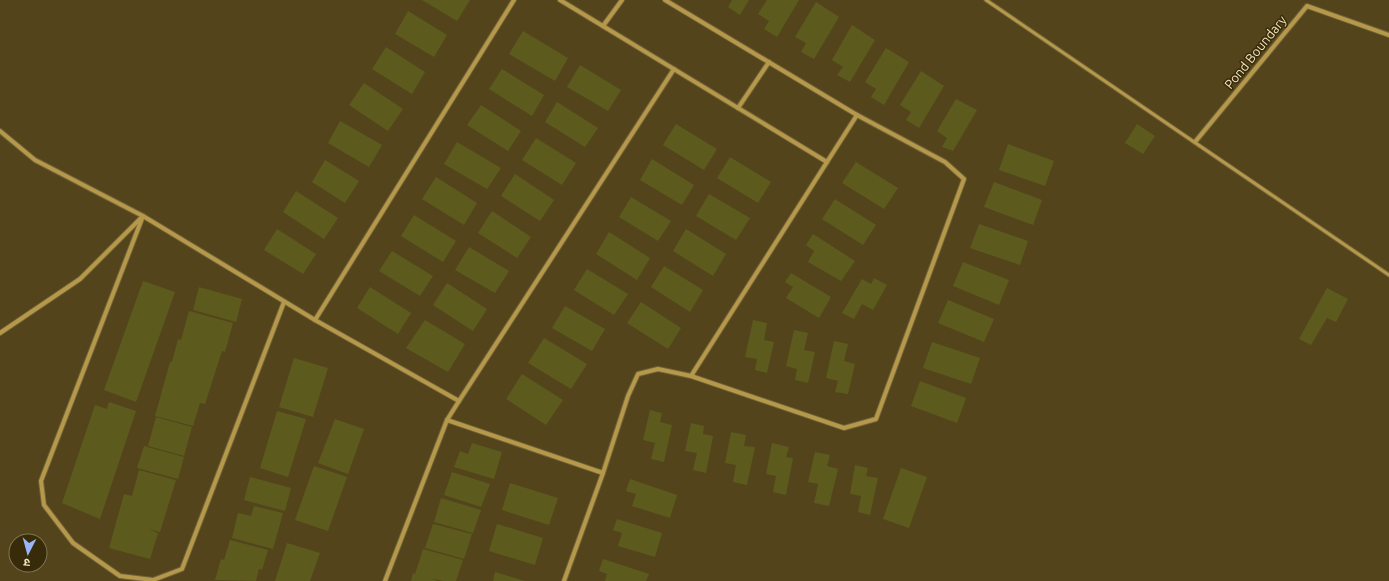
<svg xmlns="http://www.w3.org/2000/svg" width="1389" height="581" font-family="Ubuntu,'Noto Sans Devanagari',sans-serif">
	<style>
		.building { fill: #5c5b1d }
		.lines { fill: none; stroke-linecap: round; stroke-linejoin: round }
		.lane-casing { stroke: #716239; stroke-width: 5 }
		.street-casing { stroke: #716239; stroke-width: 6 }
		.lane { stroke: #b5984a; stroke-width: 3 }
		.street { stroke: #b5984a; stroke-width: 4 }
		.labels { text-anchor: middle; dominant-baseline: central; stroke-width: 3; stroke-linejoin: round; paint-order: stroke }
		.street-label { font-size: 13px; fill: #f3e4bf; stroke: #372b09 }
	</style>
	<rect width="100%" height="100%" fill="#53441b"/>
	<g class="building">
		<path d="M422,0H470L457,21Z"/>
		<path d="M732,0H749L740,15L728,7Z"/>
		<path d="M767,0H799L777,37L764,29L769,21L758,14Z"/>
		<path d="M816,2L839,17L814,59L801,52L806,43L795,37Z"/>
		<path d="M408,11L447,35L434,57L395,34Z"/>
		<path d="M852,25L875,40L850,82L837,75L843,67L832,60Z"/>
		<path d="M523,31L568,58L555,81L509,54Z"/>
		<path d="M386,47L425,72L412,94L372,69Z"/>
		<path d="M886,48L909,62L884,105L871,97L876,89L865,82Z"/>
		<path d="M580,65L621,90L608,111L567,87Z"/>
		<path d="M502,69L544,95L532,116L489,89Z"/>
		<path d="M921,71L944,86L919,128L906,120L911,112L900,105Z"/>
		<path d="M364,83L403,109L388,131L349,105Z"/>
		<path d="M956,99L977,110L953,151L942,147L947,138L937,131Z"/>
		<path d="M557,102L598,128L585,147L545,122Z"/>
		<path d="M481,105L521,131L508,151L467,125Z"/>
		<path d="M340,121L382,145L369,167L328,143Z"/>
		<path d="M676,124L717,149L704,170L663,145Z"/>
		<path d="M1137,124L1155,136L1143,154L1125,143Z"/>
		<path d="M536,138L576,163L562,185L522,160Z"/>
		<path d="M457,142L501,168L487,189L444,164Z"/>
		<path d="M1008,144L1054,161L1045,186L999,170Z"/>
		<path d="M730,157L771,182L758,203L717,178Z"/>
		<path d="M652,159L694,185L682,205L640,180Z"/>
		<path d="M325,160L359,181L345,203L312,182Z"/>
		<path d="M856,162L898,188L884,209L842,183Z"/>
		<path d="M515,174L554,200L540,221L501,196Z"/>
		<path d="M436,177L477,203L464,225L422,199Z"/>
		<path d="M994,182L1042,200L1033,225L984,207Z"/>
		<path d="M296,191L338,218L324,239L283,212Z"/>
		<path d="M709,194L750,218L736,240L696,216Z"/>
		<path d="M631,197L671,221L658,241L619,217Z"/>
		<path d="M835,199L876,225L863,245L822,219Z"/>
		<path d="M492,211L531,237L517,258L478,233Z"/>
		<path d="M414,215L456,241L443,262L401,236Z"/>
		<path d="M979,224L1028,241L1020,265L970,248Z"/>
		<path d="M277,229L316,254L303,274L264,250Z"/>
		<path d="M686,229L726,254L713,276L673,251Z"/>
		<path d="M609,232L650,258L637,280L596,254Z"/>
		<path d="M813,234L855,261L841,281L808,262L814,251L806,245Z"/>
		<path d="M469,247L509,271L495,293L455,270Z"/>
		<path d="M392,251L433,276L420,296L379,271Z"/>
		<path d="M963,262L1009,280L999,305L953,286Z"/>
		<path d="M664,266L703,290L690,312L651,287Z"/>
		<path d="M587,269L628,294L614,315L574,290Z"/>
		<path d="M791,273L831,297L819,318L786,298L793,287L785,282Z"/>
		<path d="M874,278L887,285L873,310L862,304L854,319L842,313L862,279L871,284Z"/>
		<path d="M143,281L175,292L136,402L104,390Z"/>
		<path d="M447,283L487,309L473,331L433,305Z"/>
		<path d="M199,287L242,299L236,322L193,310Z"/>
		<path d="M370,287L411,313L398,334L357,308Z"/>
		<path d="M1327,288L1348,299L1336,322L1327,318L1311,345L1299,339Z"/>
		<path d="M948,300L994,319L984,342L938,323Z"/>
		<path d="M641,302L681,328L668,349L627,323Z"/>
		<path d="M565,306L605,329L592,351L552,328Z"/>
		<path d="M189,311L233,323L225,352L222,351L205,404L200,403L193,426L155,416L170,362H172L178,339L181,340Z"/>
		<path d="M425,320L465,344L448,372L406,348Z"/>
		<path d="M753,320L767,323L764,340L774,342L767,373L755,370L757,359L745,357Z"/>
		<path d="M794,330L808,333L804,350L815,352L808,383L795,380L797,369L786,366Z"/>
		<path d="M544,338L587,364L571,389L528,363Z"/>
		<path d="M834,341L848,344L844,361L855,364L848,394L835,392L838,381L826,378Z"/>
		<path d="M932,342L980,358L971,384L923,368Z"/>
		<path d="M294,358L328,368L313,417L279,407Z"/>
		<path d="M522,374L563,400L546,425L506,399Z"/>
		<path d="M920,381L966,398L957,423L911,406Z"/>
		<path d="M109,402L136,411L100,519L62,503L95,405L107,409Z"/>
		<path d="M650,410L662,413L660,422L672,425L664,462L651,459L655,443L643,440Z"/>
		<path d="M277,411L306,419L288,477L260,468Z"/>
		<path d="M156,417L192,427L184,456L148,446Z"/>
		<path d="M335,419L364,429L348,474L318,463Z"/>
		<path d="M691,423L704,426L703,434L713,436L706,473L693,470L697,453L685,451Z"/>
		<path d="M731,432L746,435L744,446L755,447L747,485L733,482L736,465L725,463Z"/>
		<path d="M472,443L502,452L494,479L454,467L460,451L468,454Z"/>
		<path d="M772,443L789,447L786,457L793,458L786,495L773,492L776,476L766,474Z"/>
		<path d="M144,446L184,457L178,479L137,468Z"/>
		<path d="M815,452L830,455L827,466L838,469L829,506L814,503L818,484L808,482Z"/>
		<path d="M855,465L868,468L866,476L878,478L870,515L858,512L861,496L850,494Z"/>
		<path d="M314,466L347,477L328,531L295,520Z"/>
		<path d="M901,468L927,477L909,528L883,519Z"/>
		<path d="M139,470L176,480L160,532L148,529L158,533L150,559L109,548L124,494L132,496Z"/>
		<path d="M452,472L490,484L481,507L444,495Z"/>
		<path d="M250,477L291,488L285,511L244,500Z"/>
		<path d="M630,479L677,495L670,518L632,506L636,494L626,491Z"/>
		<path d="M510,483L558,498L549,525L502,510Z"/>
		<path d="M441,498L481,510L473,533L434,522Z"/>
		<path d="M254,506L283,513L273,549L232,538L238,513L251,516Z"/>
		<path d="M617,519L662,533L655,557L618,546L622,533L613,530Z"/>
		<path d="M433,524L472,534L464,559L425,548Z"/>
		<path d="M497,524L543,538L535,565L489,551Z"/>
		<path d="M230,540L268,550L262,570L259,569L256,581L215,580L221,559L224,560Z"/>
		<path d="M287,543L320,553L310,581H275Z"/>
		<path d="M423,549L463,560L456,581H443L430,578L438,581H411L413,573L415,574Z"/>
		<path d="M603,559L649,574L646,581H605L607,574L599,571Z"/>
		<path d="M495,572L525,581H493Z"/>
	</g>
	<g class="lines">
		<g class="lane-casing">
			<path id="lane" d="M986,0L1389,275"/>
		</g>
		<g class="street-casing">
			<g id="street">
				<path d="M665,0L857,115L945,162L964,179L876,419L844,428L691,376"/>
				<path d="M603,26L622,0"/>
				<path d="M738,108L769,62"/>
				<path d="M0,131L35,160L143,216L315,320L459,401L447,420L385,581"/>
				<path d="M1195,142L1307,6L1389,35"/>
				<path d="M827,162L857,115"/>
				<path d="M143,216L41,481L44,505L73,543L120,576L153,580L182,569L284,302"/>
				<path d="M315,320L514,0"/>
				<path d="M0,333L80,279L141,218"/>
				<path d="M459,401L674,69"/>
				<path d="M447,420L603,473L628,396L638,374L658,369L691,376L827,162L560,0"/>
				<path d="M564,581L603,473"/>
			</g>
		</g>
		<use href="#lane" class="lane"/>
		<use href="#street" class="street"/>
	</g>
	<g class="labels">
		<g class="street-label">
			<text transform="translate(1255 52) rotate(-51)">Pond Boundary</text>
		</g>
	</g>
	<g transform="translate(28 553) rotate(186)"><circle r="19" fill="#372b09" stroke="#827552"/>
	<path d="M0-3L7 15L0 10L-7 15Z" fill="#9bb5fd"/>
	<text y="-6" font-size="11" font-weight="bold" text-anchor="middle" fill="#f3e4bf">उ</text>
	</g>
</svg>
